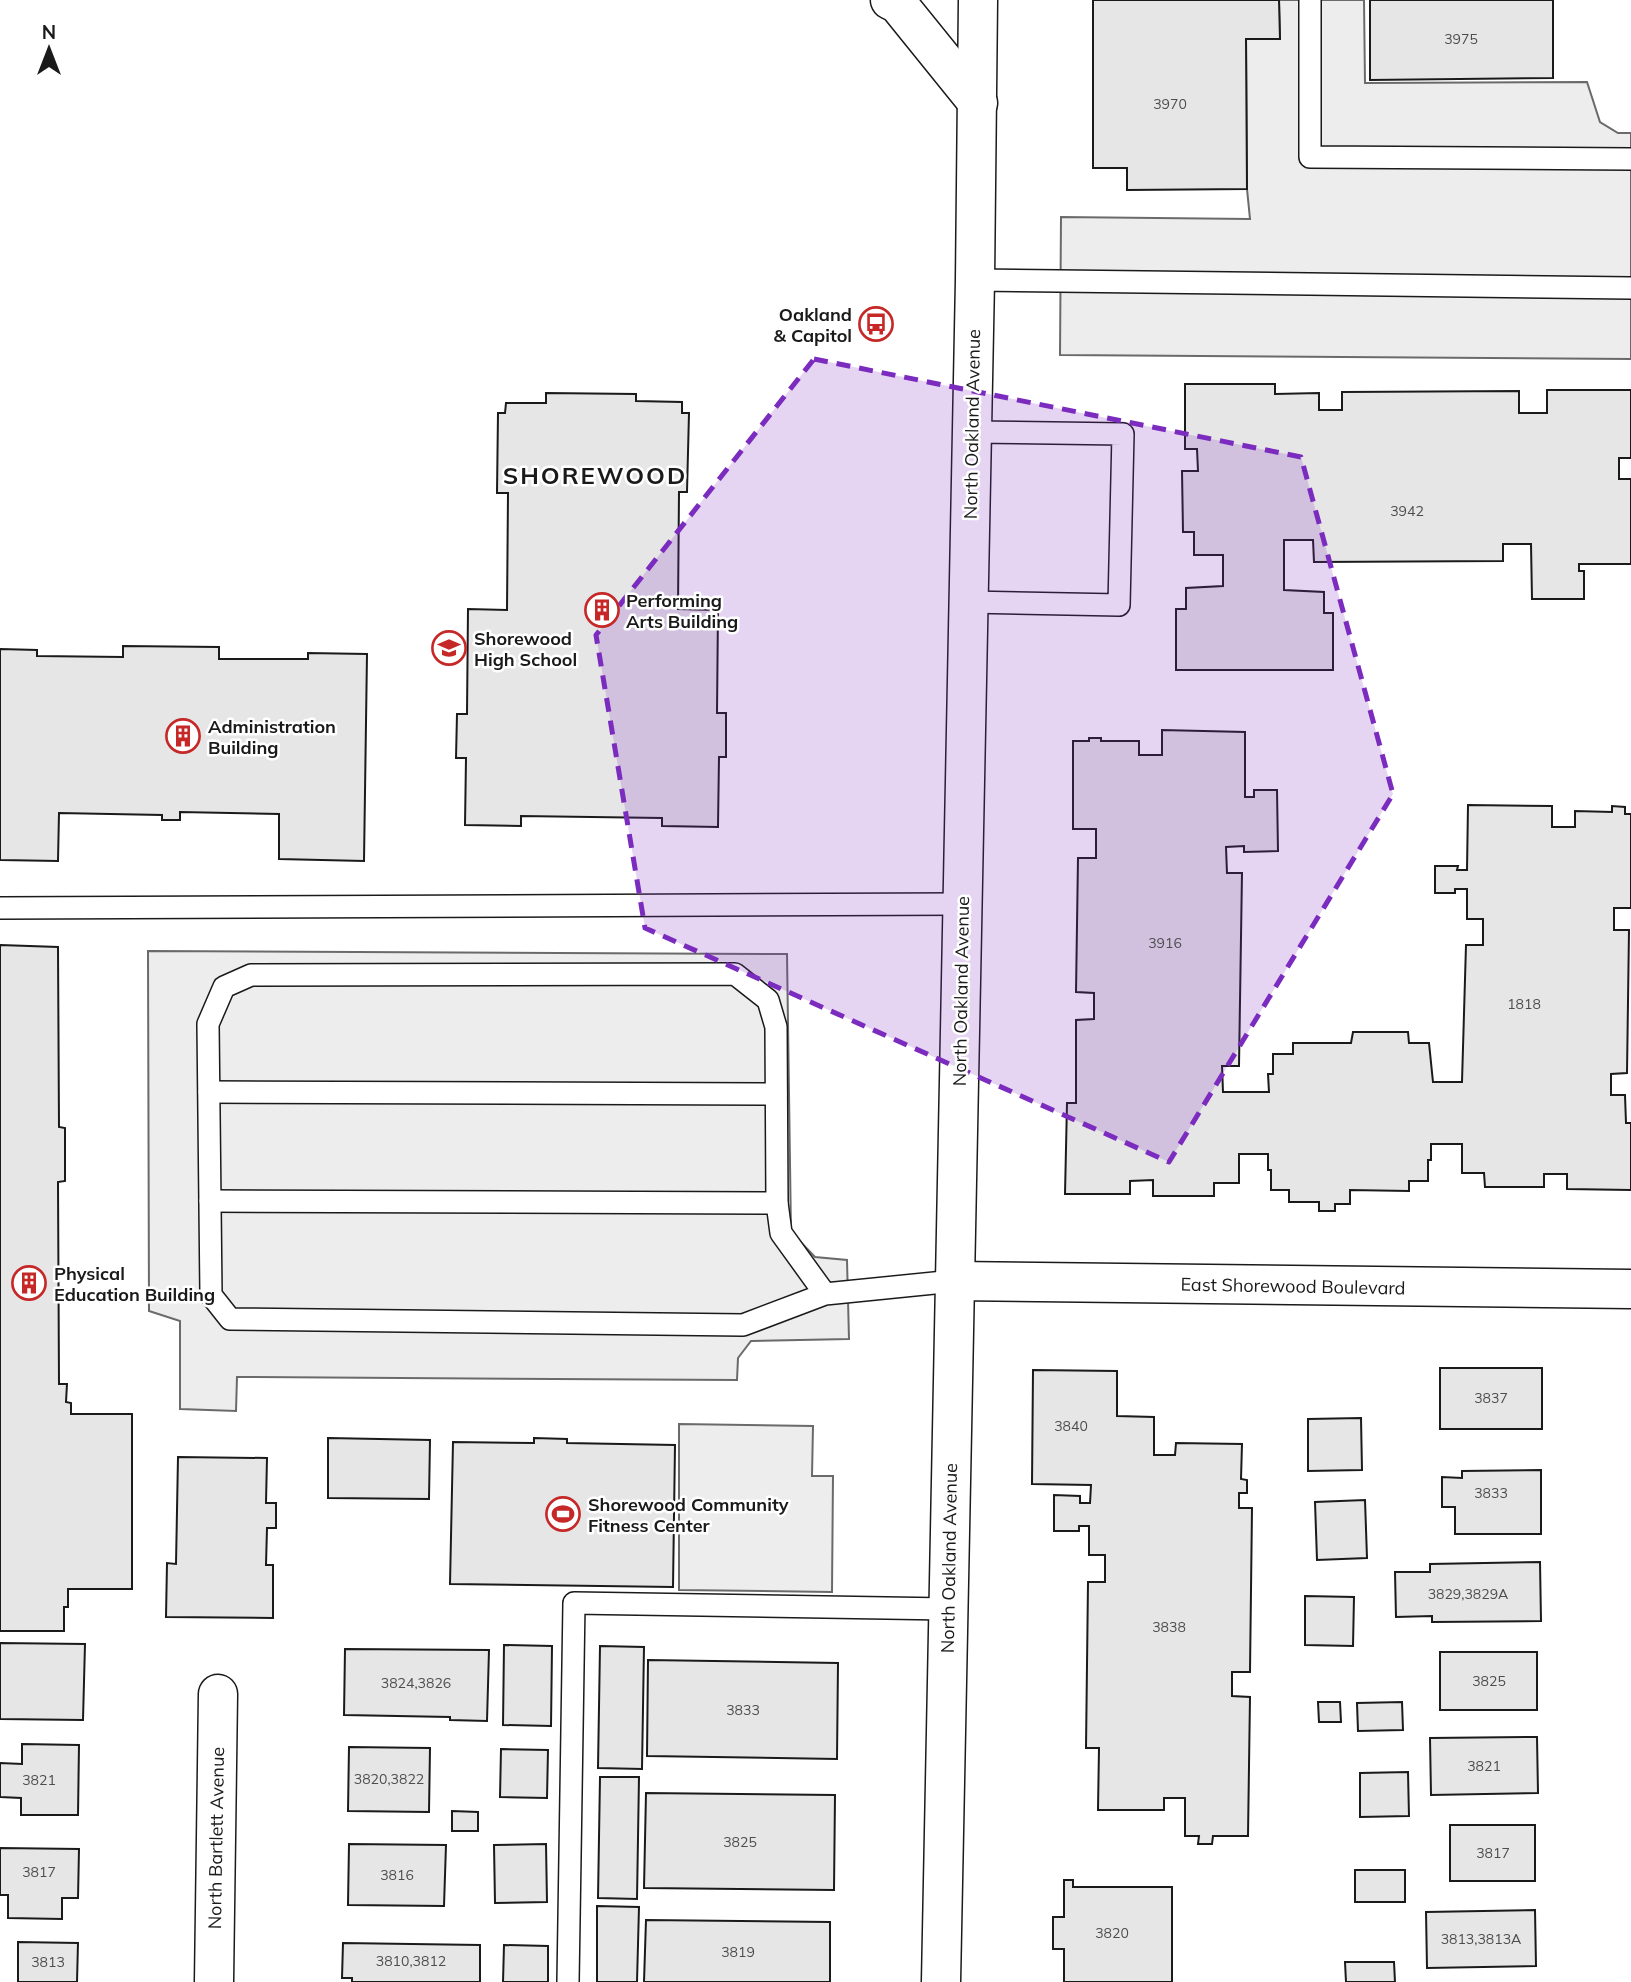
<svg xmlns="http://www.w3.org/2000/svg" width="1631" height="1982" font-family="Mulish,sans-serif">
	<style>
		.built { fill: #ededed; stroke: #6a6a6a; stroke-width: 2 }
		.building { fill: #e6e6e6; stroke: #1a1a1a; stroke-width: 2 }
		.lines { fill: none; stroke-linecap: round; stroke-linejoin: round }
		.service-casing { stroke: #1a1a1a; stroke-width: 24 }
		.minor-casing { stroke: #1a1a1a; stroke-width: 41 }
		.secondary-casing { stroke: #1a1a1a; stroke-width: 41 }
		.primary-casing { stroke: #1a1a1a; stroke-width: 41 }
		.service { stroke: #fff; stroke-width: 21 }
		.minor { stroke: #fff; stroke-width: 38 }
		.secondary { stroke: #fff; stroke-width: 38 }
		.primary { stroke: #fff; stroke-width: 38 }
		.marked { fill: #7b2cbf; fill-opacity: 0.2; stroke: #7b2cbf; stroke-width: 5; stroke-dasharray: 14 9; stroke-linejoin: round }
		.labels { text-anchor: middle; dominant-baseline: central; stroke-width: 5; stroke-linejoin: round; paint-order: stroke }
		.number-label { font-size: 14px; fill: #4d4d4d }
		.poi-label { font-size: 18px; font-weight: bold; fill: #1a1a1a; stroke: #fff; text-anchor: start }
		.street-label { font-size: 18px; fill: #1a1a1a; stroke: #fff }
		.district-label { font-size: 24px; font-weight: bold; letter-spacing: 2px; fill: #1a1a1a; stroke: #fff }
	</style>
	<rect width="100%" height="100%" fill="#fff"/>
	<g class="built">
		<path d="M1279,0H1364L1365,83L1587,82L1600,122L1618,133H1631V359L1060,355L1061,217L1250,219L1247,189L1246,39H1280Z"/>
		<path d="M148,951L787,954L791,1232L815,1257L847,1260L849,1339L751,1341L738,1358L737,1380L237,1377L236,1411L180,1409V1321L149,1311Z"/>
		<path d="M679,1424L813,1426L812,1476H833L832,1592L679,1590Z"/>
	</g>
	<g class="building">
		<path d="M1093,0H1279L1280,39H1246L1247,189L1127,190V168H1093Z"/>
		<path d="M1370,0H1553V78L1370,80Z"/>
		<path d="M1185,384H1275V394L1319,393V410H1342V392L1519,391V413H1547V390H1631V458H1619V479H1631V564H1579V571H1584V599H1532L1531,544H1503V561L1314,562L1313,540H1284V590L1324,592V613H1333V670H1176V609H1186V588L1223,586V555H1194V532H1183L1182,471H1198L1197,449H1185Z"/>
		<path d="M546,393L636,394V401L682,402V413H689L687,492H679L678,609L718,610L717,713H726V757H719L718,827L662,826V818L521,816V826L465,825L466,758H456L457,714H467L468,609L507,610L508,493H497L498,413H505L506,403H546Z"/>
		<path d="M123,646L219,647V659H308V653L367,654L364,861L279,859V814L180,812V820H162V815L59,813L58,861L0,860V649L37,650V656L123,657Z"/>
		<path d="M1162,730L1245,732V797H1254V790H1277L1278,851L1244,852V846L1226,847L1227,873H1242L1239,1066H1222L1223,1092H1269L1268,1074H1273V1054H1293V1043H1351L1353,1032H1408L1409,1043H1429L1433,1082H1462L1466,945H1483V919H1467V889H1455V893H1435V866H1458L1457,870H1467L1468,805L1552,806V827H1575V811L1612,812V806L1625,807V814H1631V908H1614V930H1629L1627,1073L1611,1074V1095H1625L1626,1123H1631V1190L1567,1189V1174H1544V1187H1485L1484,1173H1462V1144H1431V1160H1428V1181H1409V1191L1350,1190V1204H1335V1211H1319V1202H1289V1190H1271V1170H1268V1154H1239V1183H1214V1196H1153V1180L1130,1181V1194H1065L1067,1103H1076V1020L1094,1019V993L1076,992L1078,858H1096V829H1073V741H1089V738H1101V741H1139V755H1162Z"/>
		<path d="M0,945L58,947L59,1127L65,1128V1181L58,1182L59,1384H67L66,1402L71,1403V1414H132V1589H68V1607H64V1631H0Z"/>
		<rect x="1440" y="1368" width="102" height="61"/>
		<path d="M1033,1370L1117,1371V1416L1154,1417V1455H1175L1176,1443L1242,1444L1241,1479L1247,1480V1493H1239V1508H1252L1250,1672H1232V1696L1250,1697L1248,1836H1213L1212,1844H1198L1199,1836H1185V1798H1164V1810H1098L1099,1748H1086L1088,1582H1105V1555H1089V1526H1079V1531H1054V1495L1080,1496V1503H1090L1091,1485L1032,1484Z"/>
		<path d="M1361,1418L1362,1470L1308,1471V1419Z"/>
		<path d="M328,1438L430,1440L429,1499L328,1498Z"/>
		<path d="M534,1438L567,1439V1443L675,1445L673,1587L450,1584L453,1442L534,1443Z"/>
		<path d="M178,1457L267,1458L266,1503H276V1528H267L266,1565H273V1618L166,1617L167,1563L176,1564Z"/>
		<path d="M1541,1470V1534H1455V1507H1442V1477L1462,1478V1471Z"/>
		<path d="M1365,1500L1367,1558L1317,1560L1315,1502Z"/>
		<path d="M1540,1562L1541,1621L1432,1622V1616L1396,1617L1395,1572H1430V1564Z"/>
		<path d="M1305,1596L1354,1597L1353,1646L1305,1645Z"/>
		<path d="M0,1643L85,1644L83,1720L0,1719Z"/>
		<path d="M504,1645L552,1646L551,1726L503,1725Z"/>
		<path d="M600,1646L644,1647L642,1769L598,1768Z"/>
		<path d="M345,1649L489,1650L487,1721L450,1720V1717L344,1715Z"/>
		<rect x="1440" y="1652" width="97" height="58"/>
		<path d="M648,1660L838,1663L837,1759L647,1756Z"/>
		<path d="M1318,1702H1340L1341,1722H1319Z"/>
		<path d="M1402,1702L1403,1730L1358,1731L1357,1703Z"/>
		<path d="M1537,1737L1538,1793L1431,1795L1430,1738Z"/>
		<path d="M22,1744L79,1745L78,1815H21V1798L0,1797V1763L22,1764Z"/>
		<path d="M349,1747L430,1748L429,1812L348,1811Z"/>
		<path d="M501,1749L548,1750L547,1798L500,1797Z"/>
		<path d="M1408,1772L1409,1816L1360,1817V1773Z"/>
		<path d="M600,1777H639L637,1899L598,1898Z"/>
		<path d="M646,1793L835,1795L834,1890L644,1888Z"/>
		<path d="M452,1811L478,1812V1831H452Z"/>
		<rect x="1450" y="1825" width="85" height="56"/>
		<path d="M349,1844L446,1845L444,1906L348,1905Z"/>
		<path d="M546,1844L547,1902L495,1903L494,1845Z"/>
		<path d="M0,1848L79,1849L78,1898H62V1919L8,1918V1895H0Z"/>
		<rect x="1355" y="1870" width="50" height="32"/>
		<path d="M1064,1880H1073V1887H1172V1982H1064V1949H1053V1917H1064Z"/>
		<path d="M597,1906L639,1907L637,1982H597Z"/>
		<path d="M1535,1910L1536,1966L1427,1968L1426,1912Z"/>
		<path d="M646,1920L830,1922V1982H644Z"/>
		<path d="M18,1942L78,1943L77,1982H18Z"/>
		<path d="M343,1943L480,1945V1982H352V1978H342Z"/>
		<path d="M504,1945L548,1946V1982H503Z"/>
		<path d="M1345,1962H1394L1395,1982H1346Z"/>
	</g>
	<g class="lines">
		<g class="service-casing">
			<g id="service">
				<path d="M1310,0V157L1631,159"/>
				<path d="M975,280L1631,288"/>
				<path d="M968,602L1119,605L1123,434L972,432"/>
				<path d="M0,908L962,904"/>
				<path d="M209,1092L776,1094"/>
				<path d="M210,1201L777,1203"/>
				<path d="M825,1294L781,1233L777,1203L776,1027L768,1000L735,974L251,975L224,987L208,1024L211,1295L230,1319L743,1325L825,1294L954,1281"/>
				<path d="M568,1982L574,1603L948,1609"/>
			</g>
		</g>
		<g class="minor-casing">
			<g id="minor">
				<path d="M954,1281L1631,1289"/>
				<path d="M214,1982L218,1694"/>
			</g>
		</g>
		<g class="secondary-casing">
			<path id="secondary" d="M941,1982L975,280L978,0"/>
		</g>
		<g class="primary-casing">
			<path id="primary" d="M890,0L898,4L978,103"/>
		</g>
		<use href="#service" class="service"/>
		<use href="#minor" class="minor"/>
		<use href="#secondary" class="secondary"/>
		<use href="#primary" class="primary"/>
	</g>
	<path class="marked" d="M814,359L1301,457L1393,794L1169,1162L645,928L596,635Z"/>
	<defs>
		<g id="bus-ring" transform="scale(1.75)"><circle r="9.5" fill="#fff" stroke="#c62828" stroke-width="1.5"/><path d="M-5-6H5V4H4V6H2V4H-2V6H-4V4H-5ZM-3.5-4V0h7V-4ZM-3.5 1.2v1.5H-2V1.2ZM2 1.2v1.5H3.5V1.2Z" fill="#c62828"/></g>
		<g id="building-ring" transform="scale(1.75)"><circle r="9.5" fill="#fff" stroke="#c62828" stroke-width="1.5"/><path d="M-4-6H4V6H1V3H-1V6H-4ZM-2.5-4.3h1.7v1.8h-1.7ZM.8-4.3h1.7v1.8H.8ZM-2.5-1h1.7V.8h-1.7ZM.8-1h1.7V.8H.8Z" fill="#c62828"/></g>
		<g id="school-ring" transform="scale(1.75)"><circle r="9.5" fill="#fff" stroke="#c62828" stroke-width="1.5"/><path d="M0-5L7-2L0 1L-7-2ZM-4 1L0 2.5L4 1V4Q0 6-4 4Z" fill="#c62828"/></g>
		<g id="stadium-ring" transform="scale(1.75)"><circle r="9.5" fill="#fff" stroke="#c62828" stroke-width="1.5"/><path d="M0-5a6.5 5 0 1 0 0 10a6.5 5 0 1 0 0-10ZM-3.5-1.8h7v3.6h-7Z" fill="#c62828"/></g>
	</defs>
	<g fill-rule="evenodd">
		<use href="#bus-ring" x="876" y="324"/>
		<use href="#building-ring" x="602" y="610"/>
		<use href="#school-ring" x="449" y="648"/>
		<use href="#building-ring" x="183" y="736"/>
		<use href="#building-ring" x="29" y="1283"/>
		<use href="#stadium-ring" x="563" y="1514"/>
	</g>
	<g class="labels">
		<g class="number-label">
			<text x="1461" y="39">3975</text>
			<text x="1170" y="104">3970</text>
			<text x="1407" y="511">3942</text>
			<text x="1165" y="943">3916</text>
			<text x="1524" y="1004">1818</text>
			<text x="1491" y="1398">3837</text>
			<text x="1071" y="1426">3840</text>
			<text x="1491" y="1493">3833</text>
			<text x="1468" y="1594">3829,3829A</text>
			<text x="1169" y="1627">3838</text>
			<text x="1489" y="1681">3825</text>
			<text x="416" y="1683">3824,3826</text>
			<text x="743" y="1710">3833</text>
			<text x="1484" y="1766">3821</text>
			<text x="389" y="1779">3820,3822</text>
			<text x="39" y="1780">3821</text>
			<text x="740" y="1842">3825</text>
			<text x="1493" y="1853">3817</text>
			<text x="39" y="1872">3817</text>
			<text x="397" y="1875">3816</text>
			<text x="1112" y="1933">3820</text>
			<text x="1481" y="1939">3813,3813A</text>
			<text x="738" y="1952">3819</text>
			<text x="411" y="1961">3810,3812</text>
			<text x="48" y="1962">3813</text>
		</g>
		<g class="poi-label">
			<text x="852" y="314" text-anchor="end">Oakland<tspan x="852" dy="21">&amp; Capitol</tspan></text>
			<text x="626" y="600">Performing<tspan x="626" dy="21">Arts Building</tspan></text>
			<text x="474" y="638">Shorewood<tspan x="474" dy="21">High School</tspan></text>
			<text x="208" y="726">Administration<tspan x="208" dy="21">Building</tspan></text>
			<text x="54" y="1273">Physical<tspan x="54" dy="21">Education Building</tspan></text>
			<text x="588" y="1504">Shorewood Community<tspan x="588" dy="21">Fitness Center</tspan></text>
		</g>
		<g class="street-label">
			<text transform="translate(972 424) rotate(-89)">North Oakland Avenue</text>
			<text transform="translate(961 991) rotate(-89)">North Oakland Avenue</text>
			<text transform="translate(1293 1286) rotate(1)">East Shorewood Boulevard</text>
			<text transform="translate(949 1558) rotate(-89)">North Oakland Avenue</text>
			<text transform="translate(216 1838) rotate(-89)">North Bartlett Avenue</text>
		</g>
		<g class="district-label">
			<text x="595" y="475">SHOREWOOD</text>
		</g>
	</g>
	<g transform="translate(49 49)" stroke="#ffffff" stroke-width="5" paint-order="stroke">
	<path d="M0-5L12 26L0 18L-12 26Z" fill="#1a1a1a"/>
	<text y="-10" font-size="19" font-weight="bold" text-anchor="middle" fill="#1a1a1a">N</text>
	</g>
</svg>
